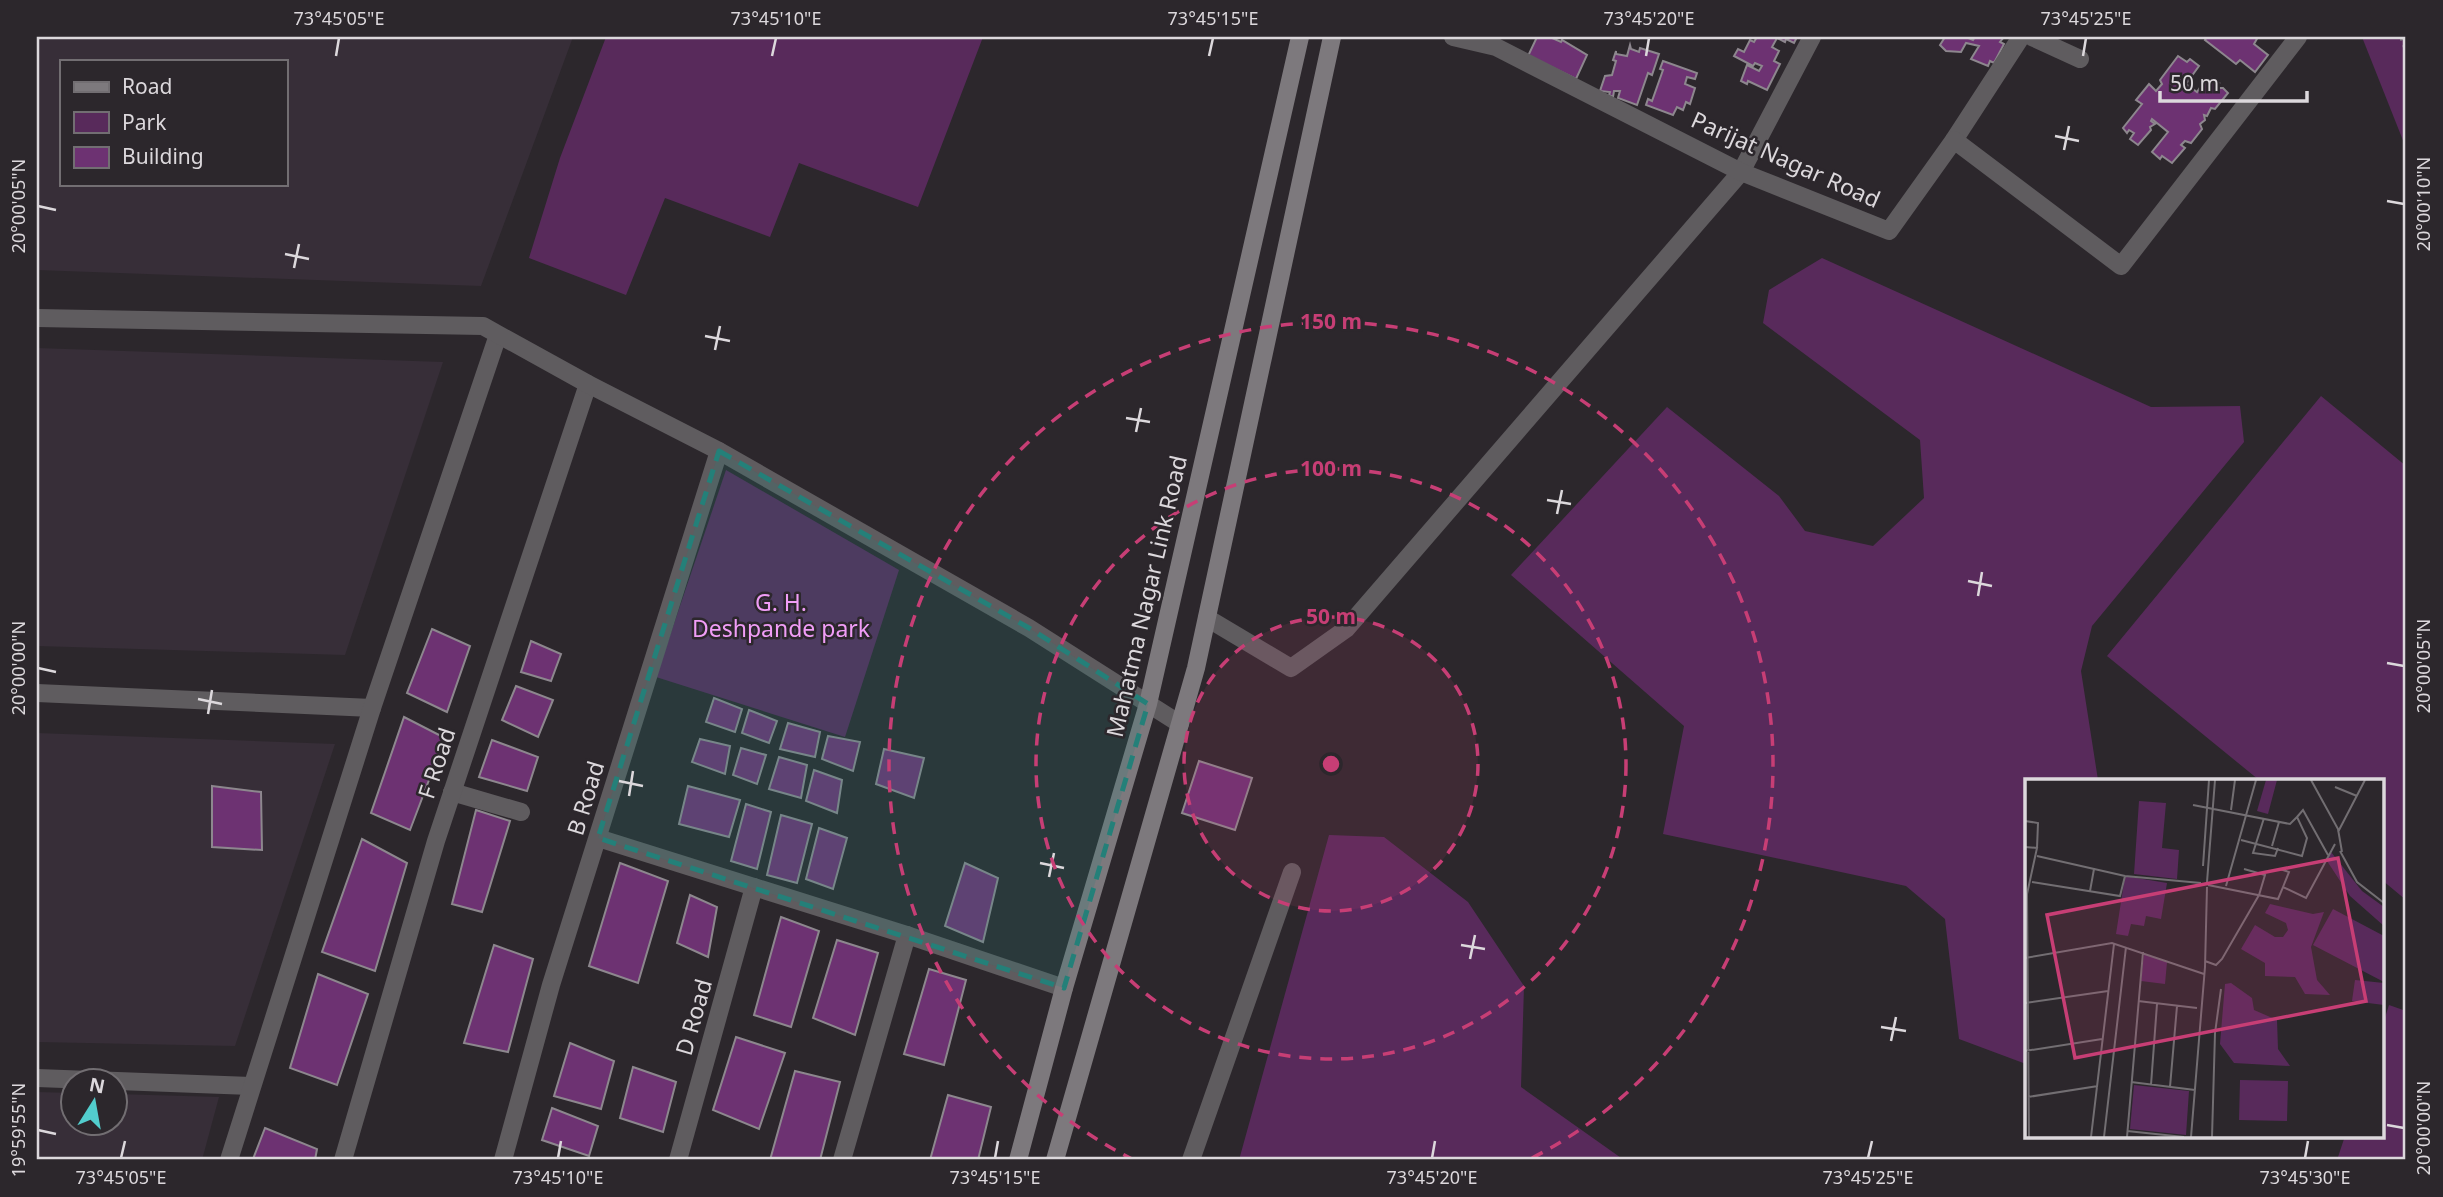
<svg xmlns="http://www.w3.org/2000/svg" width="2443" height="1197" font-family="'Noto Sans',sans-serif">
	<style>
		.built { fill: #372e38; fill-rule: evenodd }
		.green { fill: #582a5b }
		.building { fill: #6d3272; stroke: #8d878e; stroke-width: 2 }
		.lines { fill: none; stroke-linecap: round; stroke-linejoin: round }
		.path { stroke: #807b80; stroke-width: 3.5; stroke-dasharray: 3.5 5; stroke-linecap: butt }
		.minor { stroke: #5f5c5f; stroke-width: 18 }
		.tertiary { stroke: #5f5c5f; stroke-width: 18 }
		.secondary { stroke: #7d797d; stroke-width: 18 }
		.marked { fill: #248079; fill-opacity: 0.2; stroke: #248079; stroke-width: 5; stroke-dasharray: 14 9; stroke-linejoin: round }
		.ticks { fill: none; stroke: #dcd8dc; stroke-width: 2.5 }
		.ring { fill: none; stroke: #c73e75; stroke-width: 3.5; stroke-dasharray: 12 9 }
		.labels { text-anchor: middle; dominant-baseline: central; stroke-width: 5; stroke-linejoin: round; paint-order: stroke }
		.street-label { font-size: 23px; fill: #dcd8dc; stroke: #2c272c }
		.park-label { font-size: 23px; fill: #f09df6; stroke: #2c272c }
		.inset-road { fill: none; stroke: #726e72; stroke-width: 2 }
		.view { fill: #c73e75; fill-opacity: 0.15; stroke: #c73e75; stroke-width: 3.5 }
		.inset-edge { fill: none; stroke: #dcd8dc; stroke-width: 3.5 }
		.centre { fill: #c73e75; stroke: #2c272c; stroke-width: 3.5 }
		.ring-label { font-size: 21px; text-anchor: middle; font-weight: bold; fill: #c73e75; stroke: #2c272c; stroke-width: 5; stroke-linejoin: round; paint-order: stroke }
		.neatline { fill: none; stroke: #dcd8dc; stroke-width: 2.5 }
		.ticks-label { font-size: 18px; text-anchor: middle; fill: #dcd8dc }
	</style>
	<rect width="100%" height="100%" fill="#2c272c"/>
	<g class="built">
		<path d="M37,37H573L481,286L37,270ZM61,61H285V184H61Z"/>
		<path d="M37,348L443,362L345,655L37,646Z"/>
		<path d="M37,733L335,744L235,1046L37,1042Z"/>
		<path d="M37,1092L73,1093L74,1124H116V1094L219,1097L202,1160H37Z"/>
	</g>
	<g class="green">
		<path d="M606,37H983L918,207L799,163L770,237L665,198L626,295L529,258L560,158Z"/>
		<path d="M2362,37H2406V148Z"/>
		<path d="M1822,258L2151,407L2240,406L2244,442L2092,626L2081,671L2098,780H2026V1064L1959,1039L1945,919L1906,886L1663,834L1684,726L1511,575L1667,407L1779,496L1805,531L1873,546L1924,498L1920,440L1763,323L1769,290Z"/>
		<path d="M2321,396L2406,466V900L2382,880V780H2259L2107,656Z"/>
		<path d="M726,470L899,570L845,737L656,677Z"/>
		<path d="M1329,835L1384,837L1468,902L1524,986L1521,1087L1624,1160H1239Z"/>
		<path d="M2389,1005L2406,1011V1160H2337L2345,1136H2382V1027Z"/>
	</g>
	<g class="building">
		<path d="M1537,37H1550L1561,42L1562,40L1587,55L1576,79L1528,56Z"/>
		<path d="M1757,37H1797L1794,43L1786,39L1785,42L1777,38L1772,47L1779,51L1774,61L1780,64L1767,90L1748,81L1747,84L1741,81L1747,65L1759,71L1762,66L1755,63L1753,66L1734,56L1738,49L1744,52L1750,40L1754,42Z"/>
		<path d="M1945,37H1966L1973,40L1975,37H2004L2000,42L2004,44L1994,63L1990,61L1988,66L1971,59L1979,46L1966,43L1961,52L1946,51L1940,45Z"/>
		<path d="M2207,37H2258L2254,44L2268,55L2255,72L2240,60L2236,64L2205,40Z"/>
		<path d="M1630,45L1631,49L1639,52L1640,48L1659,54L1652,75L1648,73L1637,105L1618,98L1620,91H1614L1613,97L1609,95L1610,92L1600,91L1605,76L1612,75L1616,61L1613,60L1616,51V54L1627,56Z"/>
		<path d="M2178,56L2187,62L2190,59L2199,66L2186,84L2197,92L2205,80L2209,81L2212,78L2219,83L2215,86L2217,88H2223L2228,93L2215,109L2211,108L2207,116L2204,115L2205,120L2200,124L2202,129L2191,143L2185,141L2181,145L2185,148L2172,163L2162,156L2160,159L2152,152L2168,132L2152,119L2151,121L2155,124L2150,127L2151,130L2138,145L2130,139L2134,133L2129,130L2127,133L2123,128L2142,104L2136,100L2149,84L2156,91L2162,84L2160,80Z"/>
		<path d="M1663,61L1697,73L1695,79L1687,77L1685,84L1695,88L1690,104L1686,102L1683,110L1677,107L1673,115L1646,105L1648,99L1652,101L1663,70L1660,69Z"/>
		<path d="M432,629L470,646L447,712L407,693Z"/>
		<path d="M531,641L561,654L551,681L521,672Z"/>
		<path d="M516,686L553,700L538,737L502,720Z"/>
		<path d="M714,698L742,709L735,732L706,722Z"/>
		<path d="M749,710L777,721L769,743L742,733Z"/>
		<path d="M404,717L445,738L410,830L371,813Z"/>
		<path d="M788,723L820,732L815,757L780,749Z"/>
		<path d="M828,736L860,742L853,771L822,759Z"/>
		<path d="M700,739L730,746L725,774L692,762Z"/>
		<path d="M492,740L538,757L527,791L479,777Z"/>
		<path d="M741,748L766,755L757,784L733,775Z"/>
		<path d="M884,749L924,758L914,798L876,784Z"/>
		<path d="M779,757L807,765L801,798L769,789Z"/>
		<path d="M1199,761L1252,778L1235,830L1182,813Z"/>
		<path d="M814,770L842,780L837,813L806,801Z"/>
		<path d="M212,786L261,792L262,850L212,847Z"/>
		<path d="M688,786L740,800L729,837L679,824Z"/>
		<path d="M746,804L771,812L757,869L731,861Z"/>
		<path d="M476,810L510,821L482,912L452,904Z"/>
		<path d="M781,815L812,824L797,883L767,875Z"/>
		<path d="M819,828L847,838L833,889L806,879Z"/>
		<path d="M362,839L407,863L375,971L322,952Z"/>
		<path d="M620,863L668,881L638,983L589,966Z"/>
		<path d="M965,863L998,878L983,942L945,926Z"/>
		<path d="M690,895L717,907L708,957L677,943Z"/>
		<path d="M781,917L819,931L791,1027L754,1015Z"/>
		<path d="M837,940L878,953L855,1035L813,1018Z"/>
		<path d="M494,945L533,959L508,1052L464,1043Z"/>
		<path d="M929,969L966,980L944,1065L904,1054Z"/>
		<path d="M318,974L368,994L337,1085L290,1068Z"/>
		<path d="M736,1037L785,1053L759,1129L713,1110Z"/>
		<path d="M570,1043L614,1061L601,1109L554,1096Z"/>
		<path d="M633,1067L676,1082L663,1132L620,1118Z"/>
		<path d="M795,1071L840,1082L820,1160H770Z"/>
		<path d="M948,1095L991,1107L978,1160H930Z"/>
		<path d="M552,1108L598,1126L589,1156L542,1140Z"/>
		<path d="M265,1128L317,1149L315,1160L253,1159Z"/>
	</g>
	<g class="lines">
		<path class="path" d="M2401,37L2406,51"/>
		<g class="minor">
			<path d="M2032,37L2080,59"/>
			<path d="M1954,140L2021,37"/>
			<path d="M1207,618L1291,668L1346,629L1741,172L1812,37"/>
			<path d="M37,693L372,708"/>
			<path d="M452,792L521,812"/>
			<path d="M598,838L907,935L1064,988"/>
			<path d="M37,1078L251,1086"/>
			<path d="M229,1160L372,708L498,335"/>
			<path d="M343,1160L436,841L588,384"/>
			<path d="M503,1160L551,985L719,451"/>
			<path d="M678,1160L754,887"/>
			<path d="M842,1160L907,935"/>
			<path d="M1191,1160L1292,872"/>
		</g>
		<g class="tertiary">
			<path d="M1453,37L1496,47L1741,172L1889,231L1954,140L2121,266L2298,37"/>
			<path d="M37,318L483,326L588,384L719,451L1029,628L1180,724"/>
		</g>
		<g class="secondary">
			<path d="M1018,1160L1064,988L1148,704L1300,37"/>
			<path d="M1055,1160L1196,668L1332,37"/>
		</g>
	</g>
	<path class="marked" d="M719,451L1029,628L1148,704L1064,988L598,838Z"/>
	<path class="ticks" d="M336,56L339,38M772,56L776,38M1209,56L1213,38M1646,56L1649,38M2083,56L2086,38M2055,136L2079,141M2064,150L2069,126M2387,201L2404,204M38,206L56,210M285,254L309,259M294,268L299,244M705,336L730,341M715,350L720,326M1126,418L1150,422M1136,432L1141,408M1547,500L1571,504M1557,514L1562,490M1968,581L1992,586M1978,596L1982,572M2387,663L2404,666M38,668L56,672M198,699L222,704M208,714L212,690M619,781L643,786M629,796L633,771M1040,863L1064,868M1049,877L1054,853M1461,945L1485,949M1470,959L1475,935M1881,1027L1906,1031M1891,1041L1896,1017M2387,1125L2404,1128M38,1130L56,1134M121,1158L125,1141M558,1158L561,1141M995,1158L998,1141M1432,1158L1435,1141M1868,1158L1872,1141M2305,1158L2308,1141"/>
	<circle cx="1331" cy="764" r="147" fill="#c73e75" fill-opacity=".12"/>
	<g class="ring">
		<circle cx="1331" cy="764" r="147"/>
		<circle cx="1331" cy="764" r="295"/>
		<path d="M1134 1160A442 442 0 1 1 1528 1160"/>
	</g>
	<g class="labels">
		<g class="street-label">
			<text transform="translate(1786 159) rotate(24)">Parijat Nagar Road</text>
			<text transform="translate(1146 596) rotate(-77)">Mahatma Nagar Link Road</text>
			<text transform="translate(436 763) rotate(-72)">F Road</text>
			<text transform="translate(585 798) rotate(-73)">B Road</text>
			<text transform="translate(693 1017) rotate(-74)">D Road</text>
		</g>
		<g class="park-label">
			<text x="781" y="602">G. H.<tspan x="781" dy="26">Deshpande park</tspan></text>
		</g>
	</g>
	<g transform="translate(2025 779)">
		<rect width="359" height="359" fill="#2c272c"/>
		<path d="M241,1H252L243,35L232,32ZM114,22L141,24L137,69L154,71L152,100L109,95ZM306,73L337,112L359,128V147L325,117L302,82ZM100,97L142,104L136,140L121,137L119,147L106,145L103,157L91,155ZM245,125L288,135L299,133L286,168L292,201L305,216L280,215L270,198L240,197V184L216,170L230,146L250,158H258L263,151L261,144L240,134ZM308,130L359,157V203L288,166ZM119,175L142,183L140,205L116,202ZM330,201L359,204V226L327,222ZM206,204L227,219L229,231L252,241L253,270L265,287L209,284L195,265L200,205ZM215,301L263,302L262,342L214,341ZM109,306L164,312L161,356L105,350Z" fill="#582a5b"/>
		<path class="inset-road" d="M286,1L313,50L317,73M310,8L332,17M168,26L265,45L272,38M206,31L210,1M239,39L228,74L250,77L253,69M0,42L13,44L12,69M313,53L340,1M216,61L277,77L282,59L272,38L278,31L303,76M247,67L254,43M0,68L12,69L2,115L4,358M315,72L332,103L359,124M12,77L100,97L176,104M178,87L184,1M255,90L264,93L258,108M7,103L95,117L100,97M182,103L190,1M183,106L253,120L258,108L281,119L310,65M201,107L231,1M65,112L69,90M0,179L87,164L179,195M180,182L191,186L197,180L234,116L240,96L219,90M113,222L172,229M0,224L83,212M0,272L77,260M106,303L170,311M126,306L132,225M145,308L152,227M3,318L73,307M102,352L159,358M66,358L89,165M79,358L101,168M102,358L118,173M166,358L180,188L182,108M187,358L190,254L196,210"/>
		<path class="view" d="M313,79L341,222L50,279L22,136Z"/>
		<rect width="359" height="359" class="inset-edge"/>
	</g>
	<circle cx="1331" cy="764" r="10" class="centre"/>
	<g class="ring-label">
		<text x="1331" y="329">150 m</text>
		<text x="1331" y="476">100 m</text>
		<text x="1331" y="624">50 m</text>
	</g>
	<rect width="2443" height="1197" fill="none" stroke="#2c272c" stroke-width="77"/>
	<rect x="60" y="60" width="228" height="126" fill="#2c272c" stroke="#726e72" stroke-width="2"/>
	<rect x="74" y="82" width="35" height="10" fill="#7d797d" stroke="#726e72" stroke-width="2"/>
	<text x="122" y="94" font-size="21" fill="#dcd8dc">Road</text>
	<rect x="74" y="112" width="35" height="21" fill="#582a5b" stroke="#726e72" stroke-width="2"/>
	<text x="122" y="130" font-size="21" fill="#dcd8dc">Park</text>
	<rect x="74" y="147" width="35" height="21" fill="#6d3272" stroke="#726e72" stroke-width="2"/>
	<text x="122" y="164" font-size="21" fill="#dcd8dc">Building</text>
	<g transform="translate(94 1102) rotate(11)"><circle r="33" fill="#2c272c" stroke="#726e72" stroke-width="2"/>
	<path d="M0-5L12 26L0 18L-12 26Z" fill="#52cdcd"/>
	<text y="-10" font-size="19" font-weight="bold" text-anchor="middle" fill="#dcd8dc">N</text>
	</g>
	<path d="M2160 91v10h147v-10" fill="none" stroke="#dcd8dc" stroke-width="3.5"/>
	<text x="2170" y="91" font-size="21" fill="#dcd8dc" stroke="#2c272c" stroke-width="5" paint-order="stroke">50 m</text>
	<rect x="38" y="38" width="2366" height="1120" class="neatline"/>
	<g class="ticks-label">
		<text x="339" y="25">73°45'05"E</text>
		<text x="776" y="25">73°45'10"E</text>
		<text x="1213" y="25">73°45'15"E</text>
		<text x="1649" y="25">73°45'20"E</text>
		<text x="2086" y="25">73°45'25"E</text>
		<text transform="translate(2424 204) rotate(-90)" y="6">20°00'10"N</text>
		<text transform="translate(19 206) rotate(-90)" y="6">20°00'05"N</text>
		<text transform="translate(2424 666) rotate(-90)" y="6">20°00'05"N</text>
		<text transform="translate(19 668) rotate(-90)" y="6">20°00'00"N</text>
		<text transform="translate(2424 1128) rotate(-90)" y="6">20°00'00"N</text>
		<text transform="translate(19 1130) rotate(-90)" y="6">19°59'55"N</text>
		<text x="121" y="1184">73°45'05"E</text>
		<text x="558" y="1184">73°45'10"E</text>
		<text x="995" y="1184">73°45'15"E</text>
		<text x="1432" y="1184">73°45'20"E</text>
		<text x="1868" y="1184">73°45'25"E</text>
		<text x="2305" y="1184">73°45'30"E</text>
	</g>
</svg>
